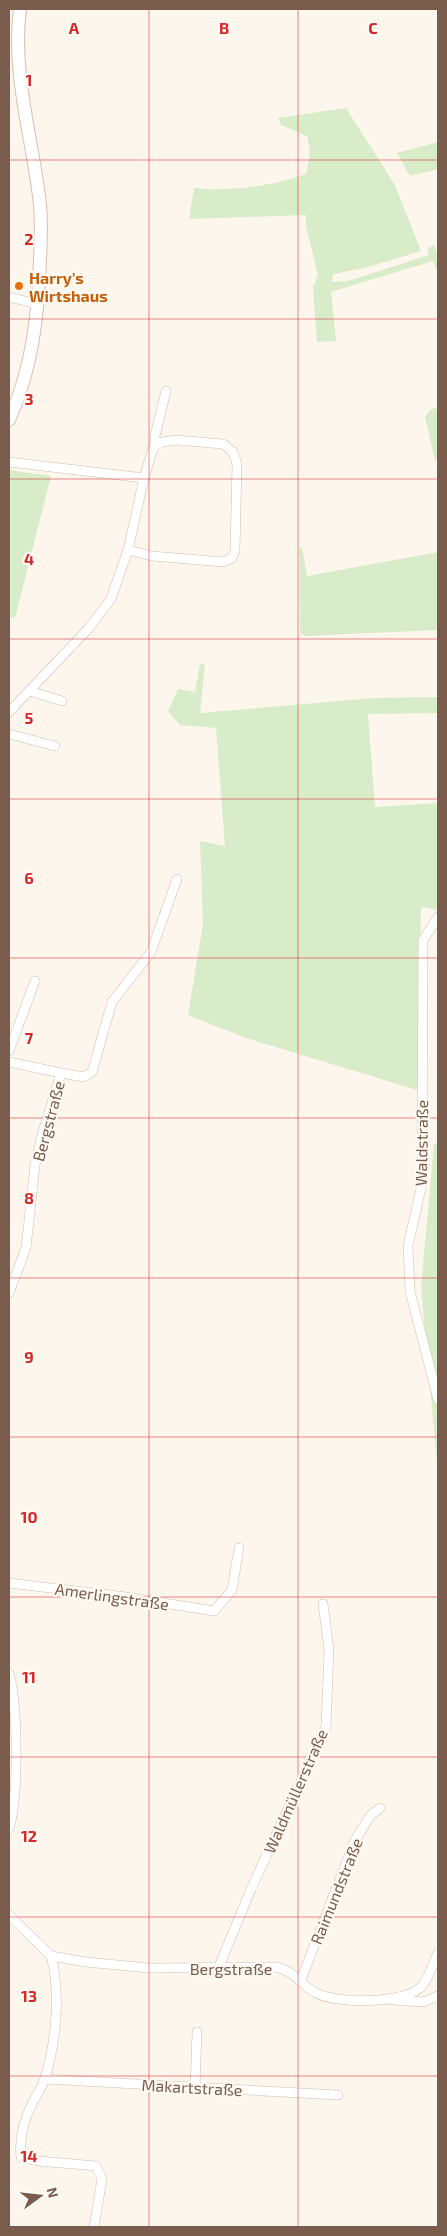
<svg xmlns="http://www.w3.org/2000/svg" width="447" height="2236" font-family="'Exo 2',sans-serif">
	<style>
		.green { fill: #d8ecc9 }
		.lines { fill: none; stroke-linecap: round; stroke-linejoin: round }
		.minor-casing { stroke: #d1beb0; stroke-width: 10 }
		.secondary-casing { stroke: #d6c0b0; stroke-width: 14 }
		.minor { stroke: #fff; stroke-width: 9 }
		.secondary { stroke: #fff; stroke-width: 12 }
		.grid { fill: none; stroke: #d62828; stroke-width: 1; stroke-opacity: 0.55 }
		.food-dot { fill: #e8710a; stroke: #fffaf3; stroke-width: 2 }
		.labels { text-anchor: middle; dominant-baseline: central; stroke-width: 4.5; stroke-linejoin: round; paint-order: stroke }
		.food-label { font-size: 16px; font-weight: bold; fill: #c56008; stroke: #fffaf3; text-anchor: start }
		.street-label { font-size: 16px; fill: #7a5c4d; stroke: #fffaf3 }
		.grid-label { font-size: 16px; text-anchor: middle; font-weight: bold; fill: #d62828; stroke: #fffaf3; stroke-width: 4.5; stroke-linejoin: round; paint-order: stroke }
	</style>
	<rect width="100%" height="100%" fill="#fdf6ec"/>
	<g class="green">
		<path d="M346,108L395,185L421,251L365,268L333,274L332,282L348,281L429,255L427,249L434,245L438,255V274L433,261L331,292L336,341L317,342L313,287L318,275L306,226V215L189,219L194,188C229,192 273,186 306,174L310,152L307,136L281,125L278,118Z"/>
		<path d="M438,142V169L410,176L397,153Z"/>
		<path d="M438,408V460H435L425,417L431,409Z"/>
		<path d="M9,470L51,476L15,618L9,617Z"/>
		<path d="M302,547L307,576L438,552V630L305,636L300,633L299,549Z"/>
		<path d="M200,664L205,665L200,713L375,698L438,697V713L368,714L375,807L438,803V910L421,907L417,1090L246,1038L188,1015L203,924L200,841L225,846L216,728L180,725L168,711L178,689L195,692Z"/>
		<path d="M438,1143V1474L421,1287L434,1144Z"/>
	</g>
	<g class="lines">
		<g class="minor-casing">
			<g id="minor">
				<path d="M9,297L37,304"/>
				<path d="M155,446V436L166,391"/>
				<path d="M9,462L144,478"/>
				<path d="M30,691L62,701"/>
				<path d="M9,712L88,629L111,599L128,550L144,478L152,451L155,446L162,442L176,440L223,444L233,452L237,464L235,551L232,558L223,562L152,556L128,550"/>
				<path d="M9,734L55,746"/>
				<path d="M438,917L423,940L422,1184L408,1246L410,1291L438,1399"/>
				<path d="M9,1051L35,981"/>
				<path d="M9,1062L61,1073"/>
				<path d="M9,1293L26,1248L35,1165L42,1135L61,1073L84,1077L92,1072L112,1002L151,952L177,879"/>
				<path d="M9,1583L126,1597L214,1611L232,1590L239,1548"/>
				<path d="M9,1673C18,1706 19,1796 9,1828"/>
				<path d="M9,1915L51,1956L86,1962L148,1968L275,1967C296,1971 299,1984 316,1993C337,2004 403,2004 421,1987C429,1978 433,1963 438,1953"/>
				<path d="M51,1956C61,1992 56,2042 45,2078C43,2086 37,2094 33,2102C24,2119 19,2138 21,2157L39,2161L96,2166L102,2179L94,2227"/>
				<path d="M218,1969L251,1889L326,1727L329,1650L323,1604"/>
				<path d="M301,1980L355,1840L371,1815L380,1808"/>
				<path d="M392,2000L423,2002L438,1996"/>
				<path d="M45,2079L338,2095"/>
				<path d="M195,2087L197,2032"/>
			</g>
		</g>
		<g class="secondary-casing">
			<path id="secondary" d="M9,420C32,370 38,316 40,261C41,237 42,213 38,189C30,130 12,69 20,9"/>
		</g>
		<use href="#minor" class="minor"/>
		<use href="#secondary" class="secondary"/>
	</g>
	<path class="grid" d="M149,9V2227M298,9V2227M9,160H438M9,319H438M9,479H438M9,639H438M9,799H438M9,958H438M9,1118H438M9,1278H438M9,1437H438M9,1597H438M9,1757H438M9,1917H438M9,2076H438"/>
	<circle class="food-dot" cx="19" cy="286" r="5"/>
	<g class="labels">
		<g class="food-label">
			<text x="29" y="277">Harry's<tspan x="29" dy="18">Wirtshaus</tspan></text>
		</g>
		<g class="street-label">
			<text transform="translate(48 1121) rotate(-75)">Bergstraße</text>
			<text transform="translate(421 1143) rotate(-89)">Waldstraße</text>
			<text transform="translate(112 1596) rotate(8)">Amerlingstraße</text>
			<text transform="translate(295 1791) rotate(-66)">Waldmüllerstraße</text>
			<text transform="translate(336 1891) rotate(-68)">Raimundstraße</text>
			<text x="231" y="1968">Bergstraße</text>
			<text transform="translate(192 2087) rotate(3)">Makartstraße</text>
		</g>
	</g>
	<g class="grid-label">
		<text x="74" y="34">A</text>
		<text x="224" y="34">B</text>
		<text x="373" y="34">C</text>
		<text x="29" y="86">1</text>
		<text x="29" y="245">2</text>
		<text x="29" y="405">3</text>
		<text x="29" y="565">4</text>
		<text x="29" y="724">5</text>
		<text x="29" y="884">6</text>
		<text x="29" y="1044">7</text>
		<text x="29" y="1204">8</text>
		<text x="29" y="1363">9</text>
		<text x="29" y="1523">10</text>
		<text x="29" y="1683">11</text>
		<text x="29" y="1842">12</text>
		<text x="29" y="2002">13</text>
		<text x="29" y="2162">14</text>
	</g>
	<rect width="447" height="2236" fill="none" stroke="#7a5c4d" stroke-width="20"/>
	<g transform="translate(40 2196) rotate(75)" stroke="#fffaf3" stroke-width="4" paint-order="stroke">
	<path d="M0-4L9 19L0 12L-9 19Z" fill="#7a5c4d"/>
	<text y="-8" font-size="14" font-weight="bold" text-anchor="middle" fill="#7a5c4d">N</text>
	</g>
</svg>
